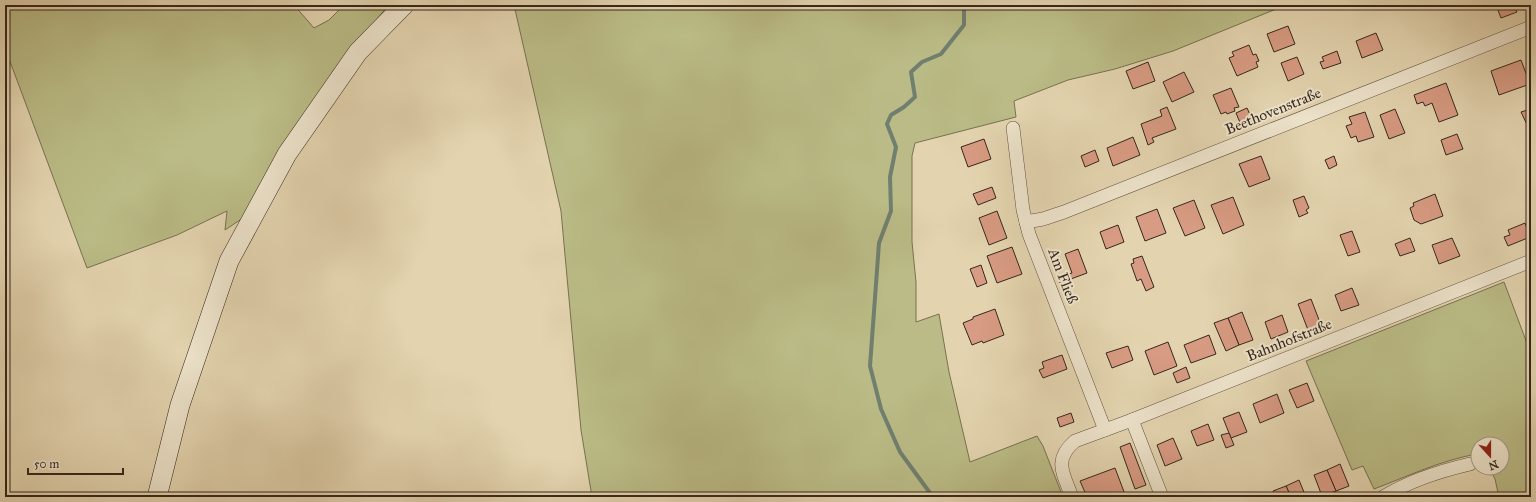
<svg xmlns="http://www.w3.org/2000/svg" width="1536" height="502" font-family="'IM FELL Great Primer',serif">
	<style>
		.green { fill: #babb86; stroke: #787152 }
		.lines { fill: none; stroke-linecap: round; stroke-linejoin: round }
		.stream { stroke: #707f6f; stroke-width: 4 }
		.building { fill: #d89b83; stroke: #36271d }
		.minor-casing { stroke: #615242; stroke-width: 14 }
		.secondary-casing { stroke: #36271d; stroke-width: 20 }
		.minor { stroke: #ede3cb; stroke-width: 13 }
		.secondary { stroke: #ede3cb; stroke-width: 19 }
		.labels { text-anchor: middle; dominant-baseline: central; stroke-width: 4; stroke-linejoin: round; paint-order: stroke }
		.street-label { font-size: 15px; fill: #36271d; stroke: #ede3cb }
	</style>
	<rect width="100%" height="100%" fill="#e3d4af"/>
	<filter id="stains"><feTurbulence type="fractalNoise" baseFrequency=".005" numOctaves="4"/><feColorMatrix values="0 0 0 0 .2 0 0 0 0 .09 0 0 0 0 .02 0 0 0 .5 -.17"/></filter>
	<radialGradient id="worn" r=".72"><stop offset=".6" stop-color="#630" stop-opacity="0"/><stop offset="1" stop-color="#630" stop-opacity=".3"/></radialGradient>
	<g class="green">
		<path d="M5,5H294L314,28L329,20L344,5H389L350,50L243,218L225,230L227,211L177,235L87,268L5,48Z"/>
		<path d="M514,5H1286L1173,51L1115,69L1068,80L1014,101L1016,117L915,143L912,156V242L916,282V322L939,314L949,372L970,462L1037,436L1043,446L1063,497H592L581,430L561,211Z"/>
		<path d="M1504,282L1531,354V497H1499L1495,479L1489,468H1502V444H1478V454C1444,459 1406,477 1374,489L1363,466L1352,470L1306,361Z"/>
	</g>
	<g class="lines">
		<path class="stream" d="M933,497L900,452L881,409L870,366L879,243L891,211L890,177L896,147L887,124L891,115L904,107L915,97L911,72L922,62L941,54L964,25V5"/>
	</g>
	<g class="building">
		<path d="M1496,5H1514L1517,12L1501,18Z"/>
		<path d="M1288,26L1295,44L1274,52L1267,34Z"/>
		<path d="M1376,33L1383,50L1362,58L1356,41Z"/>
		<path d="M1249,45L1253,55L1256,54L1259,61L1256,62L1258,67L1237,76L1229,58L1234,56L1232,52Z"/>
		<path d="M1337,51L1341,63L1323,69L1320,62L1324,61L1322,57Z"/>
		<path d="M1297,57L1304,74L1288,81L1281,63Z"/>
		<path d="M1521,60L1530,84L1499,95L1491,71Z"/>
		<path d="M1148,62L1155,81L1133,89L1126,71Z"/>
		<path d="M1184,72L1194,92L1172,102L1163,82Z"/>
		<path d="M1446,83L1458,115L1439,122L1432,103L1425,106L1423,102L1417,104L1414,95Z"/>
		<path d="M1231,88L1239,107L1234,108L1235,111L1227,114L1226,112L1221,114L1213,95Z"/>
		<path d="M1167,107L1176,129L1152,138L1154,142L1148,145L1141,124L1162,116L1160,110Z"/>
		<path d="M1247,108L1253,121L1241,125L1236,113Z"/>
		<path d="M1395,109L1405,133L1389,139L1380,115Z"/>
		<path d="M1531,109V131H1530L1521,112Z"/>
		<path d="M1365,112L1374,137L1358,142L1356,136L1351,138L1346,126L1352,124L1349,117Z"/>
		<path d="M1457,134L1463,149L1446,155L1441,140Z"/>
		<path d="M1133,137L1140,155L1113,166L1107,148Z"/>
		<path d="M984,139L991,159L968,167L961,147Z"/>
		<path d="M1095,150L1099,161L1085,167L1081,156Z"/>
		<path d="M1261,156L1270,179L1249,187L1239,164Z"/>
		<path d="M1334,156L1337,165L1329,169L1325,160Z"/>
		<path d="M992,187L996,198L978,205L973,194Z"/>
		<path d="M1435,194L1443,216L1421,224L1414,220L1410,208L1414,206L1413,203Z"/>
		<path d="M1304,196L1309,208L1306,210L1308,213L1299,217L1293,200Z"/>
		<path d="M1233,197L1244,225L1223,234L1211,205Z"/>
		<path d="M1194,200L1205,228L1185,236L1173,208Z"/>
		<path d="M1157,209L1166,233L1145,241L1136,217Z"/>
		<path d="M997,211L1007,238L989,245L979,218Z"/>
		<path d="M1525,223L1530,237L1508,246L1504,237L1510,235L1508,230Z"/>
		<path d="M1118,225L1124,242L1106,249L1100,232Z"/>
		<path d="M1352,231L1360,252L1348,256L1340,235Z"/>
		<path d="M1410,238L1415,251L1400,256L1395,244Z"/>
		<path d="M1452,238L1460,256L1439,264L1432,245Z"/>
		<path d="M1012,247L1022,274L997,283L987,256Z"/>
		<path d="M1078,249L1087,273L1060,283L1058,277L1072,273L1065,254Z"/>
		<path d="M1142,256L1154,287L1146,291L1141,279L1137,281L1131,264L1134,263L1133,259Z"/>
		<path d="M981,265L987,283L977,287L970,269Z"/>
		<path d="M1352,288L1359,305L1341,311L1335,295Z"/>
		<path d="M1311,299L1321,325L1308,330L1298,304Z"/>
		<path d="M995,309L1004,335L983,343L982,341L972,345L963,323L973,319V317Z"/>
		<path d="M1242,312L1253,340L1239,345L1228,318Z"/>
		<path d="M1282,315L1288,332L1271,339L1265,322Z"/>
		<path d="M1228,318L1239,345L1226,351L1214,323Z"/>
		<path d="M1209,335L1216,354L1191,363L1184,345Z"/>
		<path d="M1168,342L1177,366L1154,375L1145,351Z"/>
		<path d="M1128,346L1133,360L1112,368L1106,353Z"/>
		<path d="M1062,355L1067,369L1043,378L1039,370L1044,368L1042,362Z"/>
		<path d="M1186,367L1190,378L1177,383L1173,373Z"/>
		<path d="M1307,383L1314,401L1297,408L1289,390Z"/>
		<path d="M1277,394L1284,413L1260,423L1253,404Z"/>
		<path d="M1239,412L1247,432L1231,438L1223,418Z"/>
		<path d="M1071,413L1074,422L1060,427L1057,418Z"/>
		<path d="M1208,424L1214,440L1197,446L1191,431Z"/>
		<path d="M1229,433L1234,445L1226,448L1221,435Z"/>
		<path d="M1173,438L1182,459L1165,466L1157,445Z"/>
		<path d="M1130,443L1146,485L1135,489L1120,447Z"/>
		<path d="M1340,464L1349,486L1336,491L1327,470Z"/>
		<path d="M1115,468L1126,497H1087L1080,481Z"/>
		<path d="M1327,470L1336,491L1322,496L1314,475Z"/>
		<path d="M1299,480L1306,497H1291L1286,486Z"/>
		<path d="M1286,486L1291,497H1275L1273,491Z"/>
	</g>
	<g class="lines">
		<g class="minor-casing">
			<g id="minor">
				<path d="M1013,128L1023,210L1029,234L1105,430"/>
				<path d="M1026,222L1043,219L1064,212L1531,27"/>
				<path d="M1132,420L1162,497"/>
				<path d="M1072,497C1063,473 1053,460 1075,441L1132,420L1531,261"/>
				<path d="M1383,497C1409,481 1440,471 1470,464"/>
			</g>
		</g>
		<g class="secondary-casing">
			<path id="secondary" d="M157,497L180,405L229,261L287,154L358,52L404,5"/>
		</g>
		<use href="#minor" class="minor"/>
		<use href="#secondary" class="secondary"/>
	</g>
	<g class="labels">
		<g class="street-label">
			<text transform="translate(1273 111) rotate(-22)">Beethovenstraße</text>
			<text transform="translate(1063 276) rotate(69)">Am Fließ</text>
			<text transform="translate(1289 340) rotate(-22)">Bahnhofstraße</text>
		</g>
	</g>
	<rect width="1536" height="502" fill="none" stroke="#e3d4af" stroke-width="20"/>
	<rect x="6" y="6" width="1524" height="490" fill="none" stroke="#36271d" stroke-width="2"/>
	<rect x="10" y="10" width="1516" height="482" fill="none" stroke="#36271d"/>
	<g transform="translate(1490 456) rotate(159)"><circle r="19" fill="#ede3cb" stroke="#a49885"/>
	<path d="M0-3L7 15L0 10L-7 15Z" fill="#8f2418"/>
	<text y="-6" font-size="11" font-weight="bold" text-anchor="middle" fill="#36271d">N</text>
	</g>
	<path d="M28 468v6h95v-6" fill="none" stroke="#36271d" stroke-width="2"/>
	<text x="34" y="468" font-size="12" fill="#36271d" stroke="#ede3cb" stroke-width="3" paint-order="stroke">50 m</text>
	<rect width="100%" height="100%" filter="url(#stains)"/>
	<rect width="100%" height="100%" fill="url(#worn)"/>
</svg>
